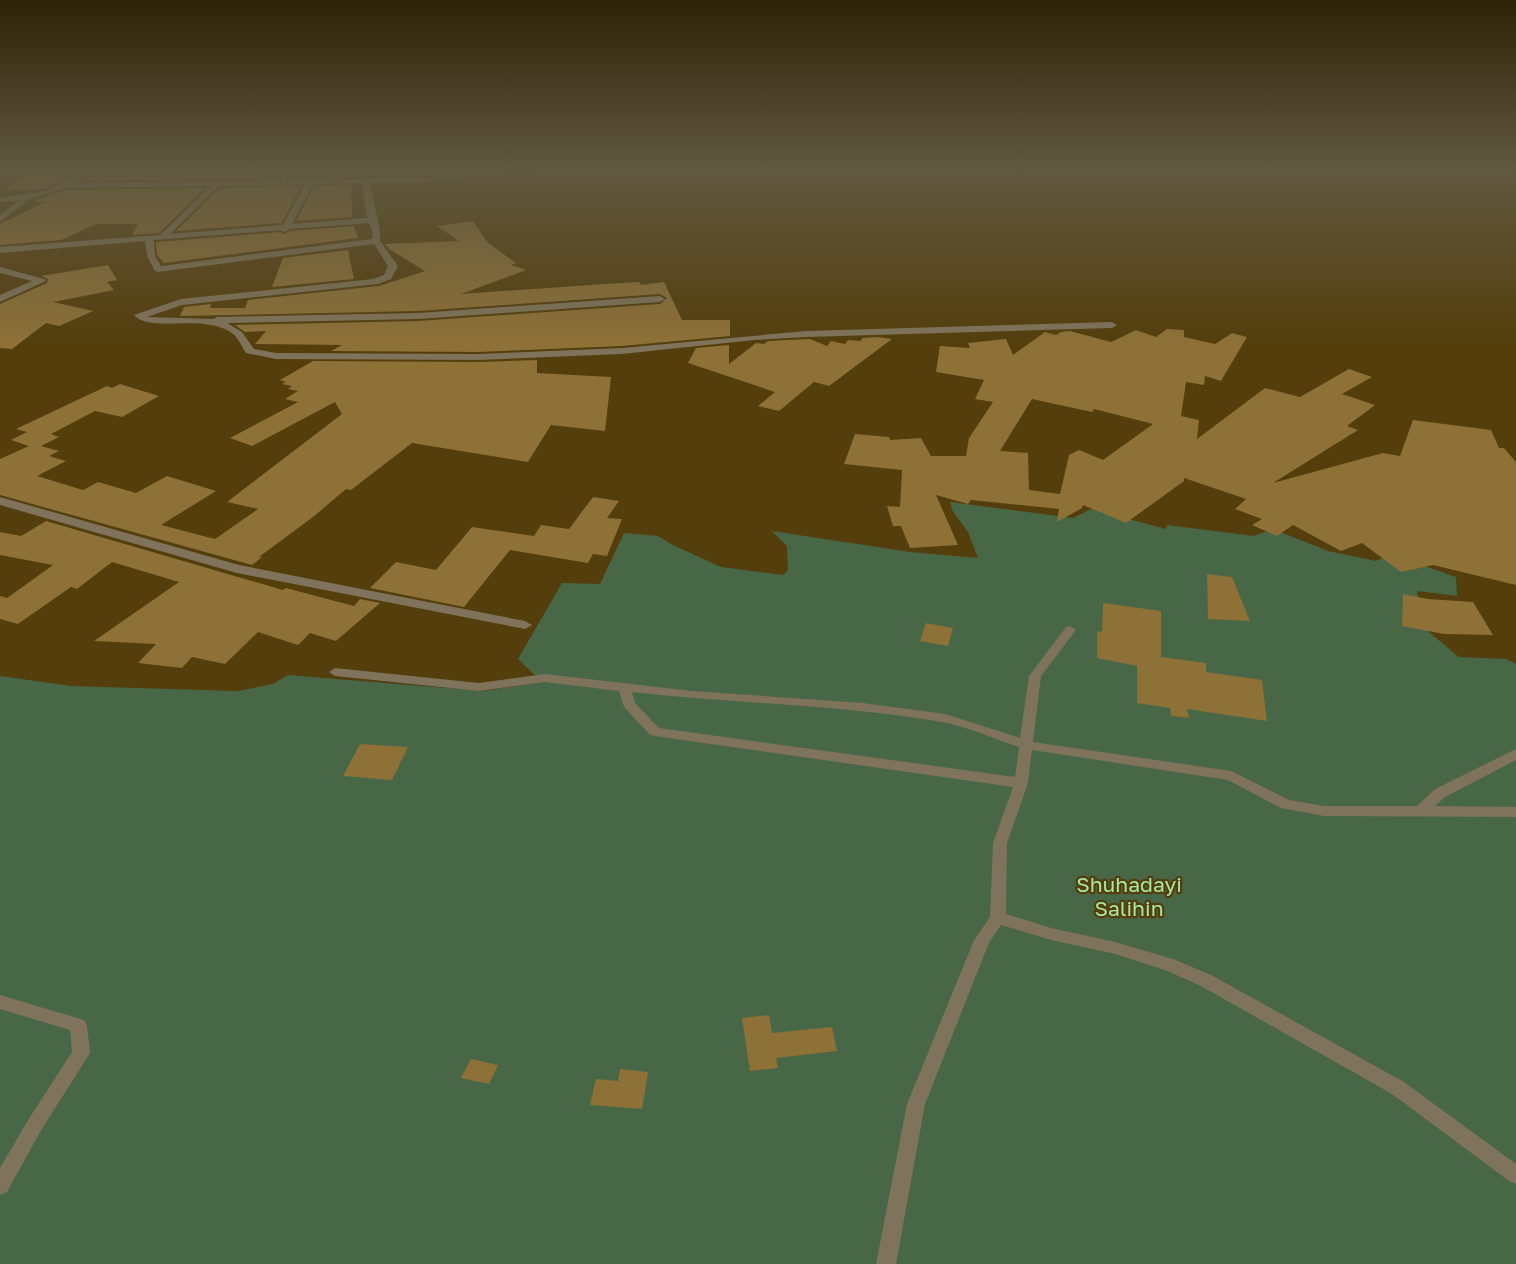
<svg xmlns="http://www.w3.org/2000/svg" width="1516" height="1264" font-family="'Golos Text',sans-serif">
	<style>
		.green { fill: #486747 }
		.building { fill: #8d7137; fill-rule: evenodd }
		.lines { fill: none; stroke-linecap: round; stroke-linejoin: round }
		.service { fill: #7f735b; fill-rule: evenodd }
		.minor { fill: #7f735b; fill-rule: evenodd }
		.labels { text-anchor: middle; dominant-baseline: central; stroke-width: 4.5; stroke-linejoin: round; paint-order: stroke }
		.near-park-label { font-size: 21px; fill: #a6e8a4; stroke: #533e0c }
	</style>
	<rect width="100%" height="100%" fill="#533e0c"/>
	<path class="green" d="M950,502L1073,518L1091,509L1166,529L1167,525L1254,536L1273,529L1328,551L1376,561L1390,554L1456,577L1457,596L1417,591L1424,628L1459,657L1506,659L1516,664V1264H0V676L71,686L238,691L273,684L288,675L483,691L542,682L518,659L562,583L600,584L624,533L658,536L673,545L721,567L783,575L788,570L787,546L772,531L910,552L978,558L968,532L952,510Z"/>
	<g class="building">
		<path d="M31,168H86L46,189L5,190Z"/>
		<path d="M103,168H267L266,173L282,172L280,178L84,181Z"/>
		<path d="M324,168H352L351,177L293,178L295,172Z"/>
		<path d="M351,185L352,217L296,221L314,186Z"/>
		<path d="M301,186L282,223L176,231L220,188Z"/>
		<path d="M205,188L159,233L132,235L138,224H96L61,240L0,245V224L45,202L34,201L65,190Z"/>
		<path d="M473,221L487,242L516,263L511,265L526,270L461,294L605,284L639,282L641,285L664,282L682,320H730V336L622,346L478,352L331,351L342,345L255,344L266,331L245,332L235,325L418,321L660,304L667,298L660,294L418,311L180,316L184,307L211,304L210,308H245L248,300L379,286L425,271L389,249L385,244L459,241L437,226Z"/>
		<path d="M354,226L358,238L164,263L157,255L156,242L281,232L284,234L290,231Z"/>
		<path d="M348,250L354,279L272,287L283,258Z"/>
		<path d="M108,265L117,280L107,282L114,290L53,302L93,311L59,326L46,323L12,349L0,348V304L47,283L48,279L41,276Z"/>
		<path d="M1167,329L1184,330V337L1215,344L1232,333L1247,337L1221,381L1205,376L1204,385L1186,382L1181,416L1199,420L1197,439L1265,388L1300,397L1349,369L1372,377L1342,394L1375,405L1347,426L1358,430L1273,483L1383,453L1400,456L1413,420L1491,430L1499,448H1504L1516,462V585L1433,565L1401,572L1362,543L1341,551L1293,525L1277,536L1252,525L1262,519L1235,509L1246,499L1184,478V481L1126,523L1083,505L1082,508L1057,522L1059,509L971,500L968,504L936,495L958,545L910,548L901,526H893L887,506L900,507L902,470L844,464L855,434L889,437L890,440L921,438L931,456H966L969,438L993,402L975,399L984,380L936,372L940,346L970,348L968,343L1006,339L1013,355L1045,332L1056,335L1061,332L1070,331L1111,342L1136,330L1156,337ZM1032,399L1092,412L1094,409L1153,424L1103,460L1079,450L1069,455L1060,494L1029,490L1028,453L1000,451Z"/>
		<path d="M877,337L892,339L829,386L814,382L779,411L758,406L775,392L688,363L696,348L729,345V364L756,343L764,344L768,341L810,339L827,346L831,341L845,344L848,340L861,341L862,338Z"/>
		<path d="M537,360V373L611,377L605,431L551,425L528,462L412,443L351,490L346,489L313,517L259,557H262L252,565L0,495V459L29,446L11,440L27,432L16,429L107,386L112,388L120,384L159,396L122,417L95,411L51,434L59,437L41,446L59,451L49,456L66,461L37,476L83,490L98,482L136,493L167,476L216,491L161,525L215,539L258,509L227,502L342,414L335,402L252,446L230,438L298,402L285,399L298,391L288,389L292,386L282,384L286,382L280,380L313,361L478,362Z"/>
		<path d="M593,497L619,501L607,518L622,519L607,556L593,554L588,563L510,550L464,607L370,588L396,562L436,570L472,527L534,536L541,525L569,529Z"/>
		<path d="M46,521L283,590L286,588L354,606L360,599L380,603L336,641L310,633L298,645L258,632L225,664L192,657L182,668L138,663L156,644L94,641L179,582L112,562L77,589L71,587L18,624L0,619V596L7,598L53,565L0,555V532L21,536Z"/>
		<path d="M1207,574L1232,577L1250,621L1208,619Z"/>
		<path d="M1403,594L1428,599L1473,602L1493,635L1444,634L1402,626Z"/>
		<path d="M1103,603L1161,611V657L1206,663V672L1262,680L1267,721L1187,709L1189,718L1171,716L1170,708L1137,703V666L1097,658V631L1102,632Z"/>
		<path d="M926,623L953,628L948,646L920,641Z"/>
		<path d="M360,744L408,747L392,780L343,776Z"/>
		<path d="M769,1015L772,1033L832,1027L837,1051L776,1058L778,1068L750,1071L742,1018Z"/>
		<path d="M471,1059L498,1065L489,1084L461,1078Z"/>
		<path d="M620,1069L648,1072L642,1109L590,1105L596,1079L618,1081Z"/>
	</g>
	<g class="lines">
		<g class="service">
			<path d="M1070,626L1076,630L1041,676L1033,742L1231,771L1289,800L1324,806H1417L1435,789L1516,749V760L1445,797L1435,806L1516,807V817L1324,816L1281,808L1228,780L1032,750L1028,783L1007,843L1006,914L1051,928L1115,942L1176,960L1213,976L1404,1082L1516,1164V1184L1509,1181L1392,1094L1201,986L1165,970L1115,954L1051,940L1001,925L989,943L925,1104L896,1264H876L907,1104L974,940L990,917L993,843L1013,787L655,736L650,735L624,707L619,691L545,682L479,691L335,676L329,672L335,668L479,683L545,674L692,691L863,703L945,714L1020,738L1029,676L1066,627ZM632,692C735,704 839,704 941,722C967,726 994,739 1019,747L1015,777L659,728L635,703Z"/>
			<path d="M0,995L84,1020L87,1025L90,1053L40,1132L7,1192L0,1195V1168L28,1120L72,1052L70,1030L0,1009Z"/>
		</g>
		<g class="minor">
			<path d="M91,168H101L75,183L282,180L286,168H294L290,180L422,178L521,168H550L422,182L370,183C372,197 382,230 380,241L398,266L391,279L378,284L182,305L147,317L213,319L217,317L418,313L660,296L665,299L660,302L418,319L227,323L242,332L254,349L276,353L478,354L622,348L806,331L1112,322L1117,325L1112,328L806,337L754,340L622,354L478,360L276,359L246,353C242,347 239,339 233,334C205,312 151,334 134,315L181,299L373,279L384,275L388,266L374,244L158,272L155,271L147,256L145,241L0,253V247L160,235L211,186L65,188L30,199L0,222V215L18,201L0,202V198L46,191ZM362,183L367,218L292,224L313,184ZM305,184L283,225L170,234L219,186ZM369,223L373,233L372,239L161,266L155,256L154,240L281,230L285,232L289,229Z"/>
			<path d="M0,267L44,279L46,281L0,302V295L32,281L0,273Z"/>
			<path d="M0,497L239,565L525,621L532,625L525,629L237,573L0,505Z"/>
		</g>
	</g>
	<linearGradient id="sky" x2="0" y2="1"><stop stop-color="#2e2207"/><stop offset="0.49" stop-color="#605840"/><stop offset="1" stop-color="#605840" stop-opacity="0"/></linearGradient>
	<rect width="1516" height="345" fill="url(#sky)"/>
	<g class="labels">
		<g class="near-park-label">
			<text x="1129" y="884">Shuhadayi<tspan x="1129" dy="24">Salihin</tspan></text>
		</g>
	</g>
</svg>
